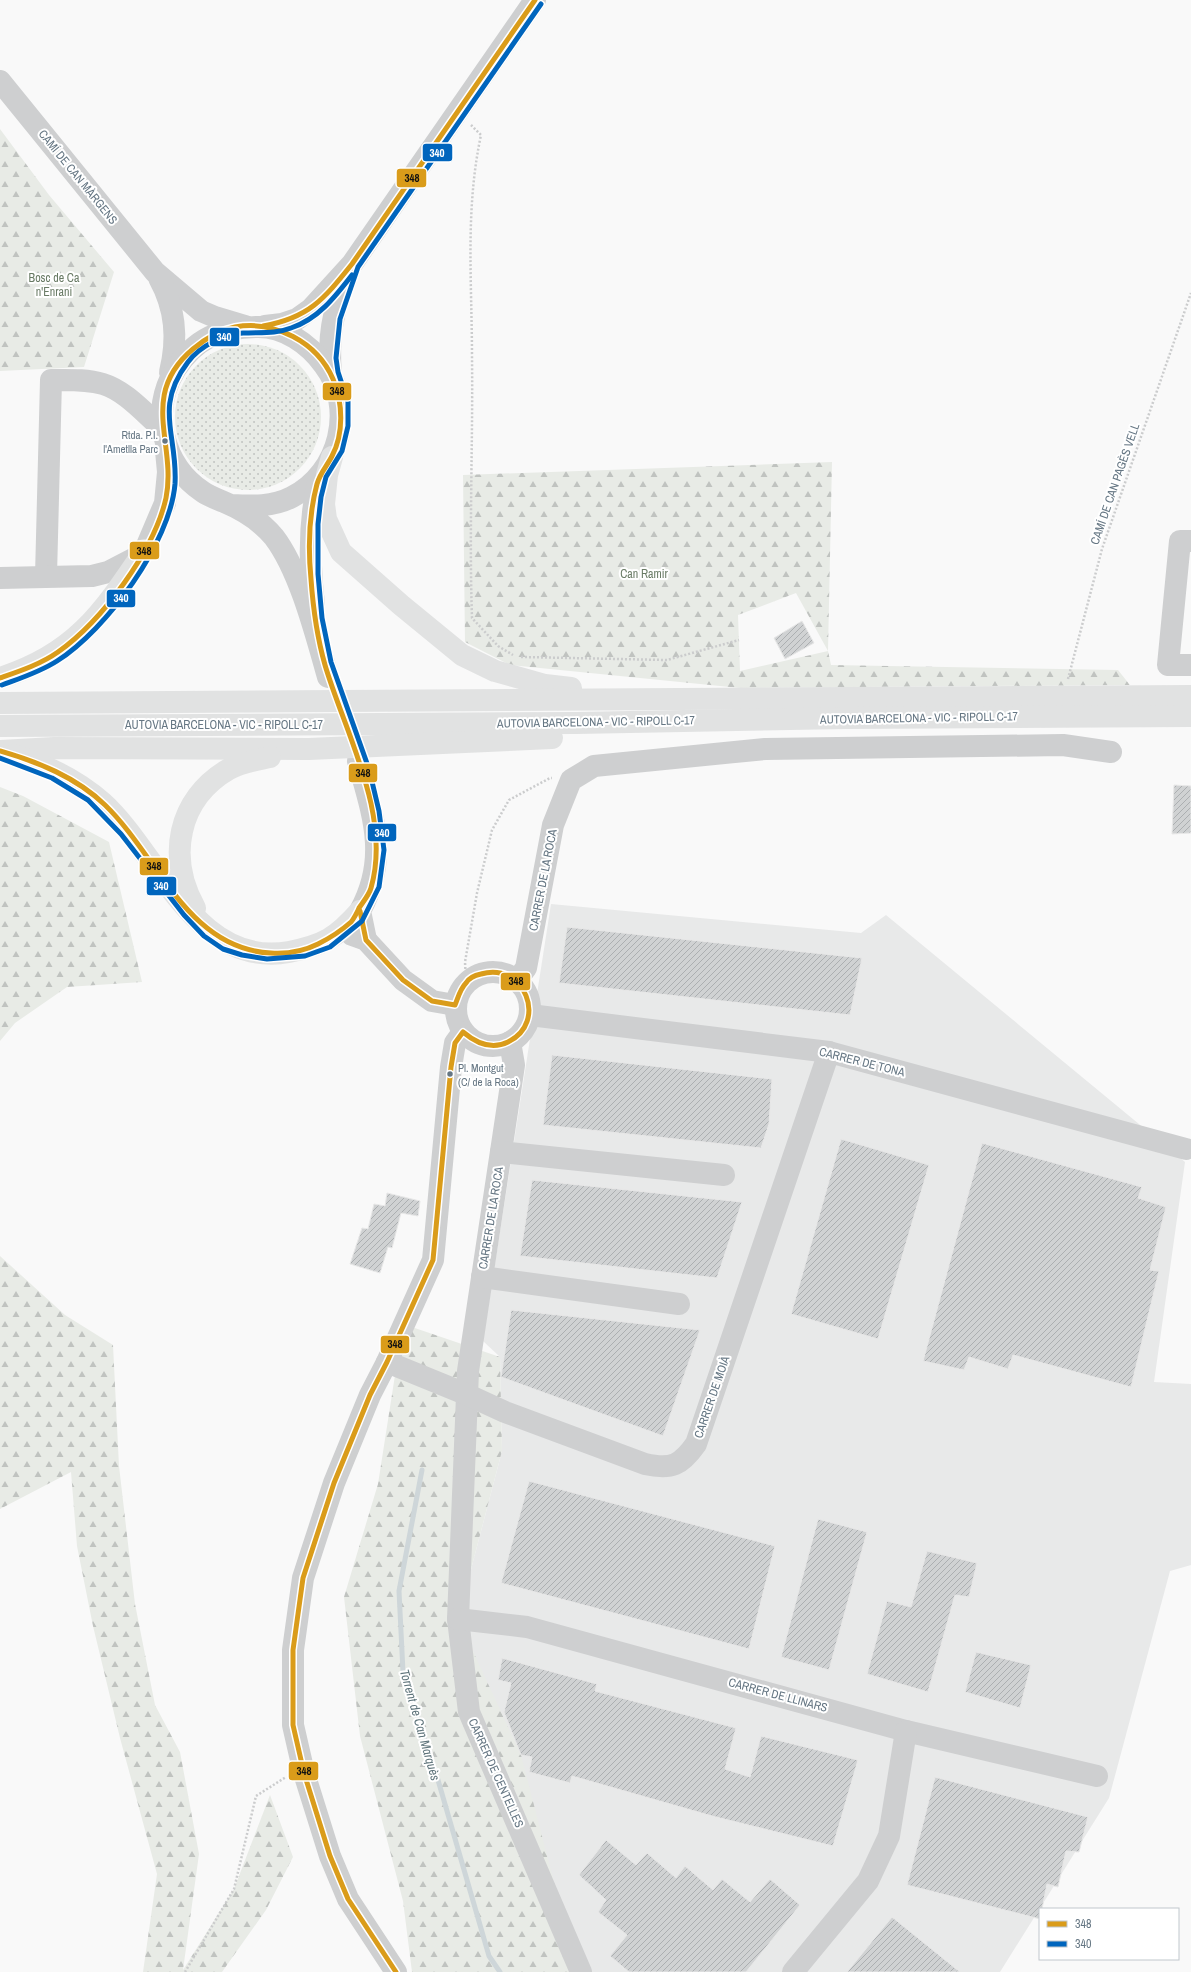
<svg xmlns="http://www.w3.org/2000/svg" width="1191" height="1972" font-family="'Archivo Narrow',sans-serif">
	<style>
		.built { fill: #e8e9e9 }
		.grass { fill: url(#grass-dots) }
		.forest { fill: url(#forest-firs); fill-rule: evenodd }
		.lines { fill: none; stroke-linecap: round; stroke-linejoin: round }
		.stream { stroke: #ced6d9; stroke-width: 5 }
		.building { fill: url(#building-hatch); stroke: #e8e8e8 }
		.path { stroke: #cbcccd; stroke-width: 2.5; stroke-dasharray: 2 2; stroke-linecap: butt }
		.minor { stroke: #cecfd0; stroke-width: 22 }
		.highway { stroke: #e1e2e2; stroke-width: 22 }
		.bus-1-casing { stroke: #fff; stroke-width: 8 }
		.bus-2-casing { stroke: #fff; stroke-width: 8 }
		.bus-1 { stroke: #da9c1a; stroke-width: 5 }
		.bus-2 { stroke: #0065bd; stroke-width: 5 }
		.bus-dot { fill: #657683; stroke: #fff; stroke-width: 1.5 }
		.labels { text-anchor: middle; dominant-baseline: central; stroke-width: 4; stroke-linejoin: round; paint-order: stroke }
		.bus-label { font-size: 11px; fill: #657683; stroke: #fff; text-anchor: end }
		.street-label { font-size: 12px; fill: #657683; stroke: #fff }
		.park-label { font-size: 12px; fill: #687a64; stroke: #fff }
		.water-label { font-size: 13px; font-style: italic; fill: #60757c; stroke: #fff }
		.line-badge { stroke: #fff; stroke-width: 1.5 }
		.badge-label { font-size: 11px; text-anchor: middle; font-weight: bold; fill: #fff }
		.pale-badge-label { font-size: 11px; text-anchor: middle; font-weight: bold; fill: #111 }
	</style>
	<defs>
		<pattern id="grass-dots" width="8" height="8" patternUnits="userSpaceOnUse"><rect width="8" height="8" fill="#e8ebe6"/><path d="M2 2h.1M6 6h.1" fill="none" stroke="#c0c3c0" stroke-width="1.8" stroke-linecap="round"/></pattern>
		<pattern id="forest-firs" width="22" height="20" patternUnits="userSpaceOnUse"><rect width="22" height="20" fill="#e8ebe6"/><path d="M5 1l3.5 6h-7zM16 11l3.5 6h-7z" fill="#c0c3c0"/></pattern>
		<pattern id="building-hatch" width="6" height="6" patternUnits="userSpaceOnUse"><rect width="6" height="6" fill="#d0d2d3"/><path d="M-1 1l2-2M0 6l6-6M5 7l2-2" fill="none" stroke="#acafb1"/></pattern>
	</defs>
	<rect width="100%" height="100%" fill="#f9f9f9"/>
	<path class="built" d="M551,904L861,933L886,915L1185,1162L1154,1382L1191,1384V1565L1170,1571L1109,1798L1000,1972H583L458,1619L502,1451L500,1357L483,1341Z"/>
	<circle class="grass" cx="248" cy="417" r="73"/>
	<g class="forest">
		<path d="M0,129L49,195L114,272L84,367L0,371Z"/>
		<path d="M832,462L828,651L831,665L1118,670L1130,685L740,688L510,665L465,642L463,475ZM796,593L828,651L740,671L738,615Z"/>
		<path d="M0,787L23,796L109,842L142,982L67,987L15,1023L0,1041Z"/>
		<path d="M0,1256L65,1315L113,1345L119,1466L135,1604L155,1705L180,1752L199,1854L183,1970L234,1889L270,1795L293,1857L266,1910L222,1972H143L157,1874L120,1738L93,1626L77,1546L71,1472L0,1509Z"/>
		<path d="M403,1324L500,1357L502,1451L458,1619L521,1755L572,1952L583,1972H412L403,1901L360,1736L344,1597L378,1484Z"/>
	</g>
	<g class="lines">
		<path class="stream" d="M422,1470L399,1591L403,1672L438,1780L489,1956L500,1972"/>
	</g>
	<g class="building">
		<path d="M802,621L814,643L785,659L774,638Z"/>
		<path d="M1174,785L1191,786V833L1172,834Z"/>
		<path d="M567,927L862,958L850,1015L559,983Z"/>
		<path d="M552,1055L772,1079L769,1124L761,1148L543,1125Z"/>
		<path d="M841,1139L929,1165L878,1339L791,1314Z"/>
		<path d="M982,1143L1142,1187L1138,1198L1166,1207L1150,1270L1159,1271L1131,1387L1013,1355L1008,1369L969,1357L964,1370L923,1361Z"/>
		<path d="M532,1180L742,1202L717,1278L520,1256Z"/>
		<path d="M387,1193L420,1201L418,1216L401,1213L392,1248L388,1247L380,1273L350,1264L362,1228L368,1229L374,1204L385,1206Z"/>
		<path d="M511,1310L700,1330L663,1436L501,1377Z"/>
		<path d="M529,1481L775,1546L749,1649L501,1583Z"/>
		<path d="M818,1519L867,1532L829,1670L781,1657Z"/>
		<path d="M927,1551L977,1563L969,1597L955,1595L928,1692L867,1674L887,1601L911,1607Z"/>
		<path d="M976,1652L1031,1665L1020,1708L965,1692Z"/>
		<path d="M502,1658L597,1684L595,1691L736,1728L725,1769L750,1777L761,1736L858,1760L833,1846L712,1816L572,1776L570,1783L529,1772L532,1757L521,1755L504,1712L511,1683L498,1680Z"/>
		<path d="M935,1777L1088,1817L1079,1852L1066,1851L1058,1887L1047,1884L1042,1909H1040V1919L907,1885Z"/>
		<path d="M606,1840L636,1865L647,1853L676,1878L685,1866L713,1890L722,1879L750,1902L770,1879L800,1905L746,1972H629L610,1956L627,1935L598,1912L606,1900L579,1875Z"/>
		<path d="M892,1917L960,1972H847Z"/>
	</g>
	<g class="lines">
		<g class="path">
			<path d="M471,125L481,135C465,210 472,282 472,358C473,444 469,531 472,618L498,646L513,655"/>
			<path d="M521,657L667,660L739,640"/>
			<path d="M1068,679L1102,549L1191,293"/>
			<path d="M466,981L465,962L477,893L492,830L509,800L550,778H552"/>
			<path d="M185,1972L234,1889L256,1796L286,1777"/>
		</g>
		<g class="minor">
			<path d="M0,81L155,272L201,311L215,317L245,326"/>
			<path d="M159,278C176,309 178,339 170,372"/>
			<path d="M265,326L282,324L297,319L311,309L352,264L535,0"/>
			<path d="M331,374C328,340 332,311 346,280"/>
			<path d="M232,505C252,506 273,507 292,497C340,473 356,407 324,365C309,344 284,326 256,327C221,328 195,338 175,370C150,411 162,465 203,492C209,496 217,499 224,502C243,510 260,520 274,537C300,571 316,635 328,677"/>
			<path d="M1191,541H1180L1168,665H1191"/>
			<path d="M46,576L51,380C68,380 86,379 103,384C126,391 145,414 163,429"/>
			<path d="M0,578L92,576L108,572L135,558L145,550L165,503L168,472L166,451"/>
			<path d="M314,604C309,562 309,519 319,478"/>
			<path d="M358,761C373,815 389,858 360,911L366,940"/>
			<path d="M352,935L366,940L403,980L432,1001L455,1005"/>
			<circle cx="493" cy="1009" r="37"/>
			<path d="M517,980L526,968L553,825L571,780L594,766L765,749L1063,745L1111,752"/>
			<path d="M530,1015L829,1052L1186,1149"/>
			<path d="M510,1042L514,1065L468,1371L458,1619L469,1712L581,1972"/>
			<path d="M501,1152L724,1175"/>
			<path d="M482,1277L679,1304"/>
			<path d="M387,1362L468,1395L505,1412L645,1464C672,1470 681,1465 696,1444L829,1052"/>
			<path d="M458,1619L527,1627L906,1731L1097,1776"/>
			<path d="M396,1972L348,1899L330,1856L304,1773L293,1725V1650L303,1578L334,1483L370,1395L387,1362L433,1260L451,1067L455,1043L463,1032"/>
			<path d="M793,1972L868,1881L889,1836L906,1731"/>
		</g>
		<g class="highway">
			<path d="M332,457L327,475L324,504L326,519L341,552L401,605L462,655L495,671L545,685L571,688"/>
			<path d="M0,678C76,654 103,612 145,550"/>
			<path d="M0,703L1191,696"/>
			<path d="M0,726L576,723L847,718L1191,716"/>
			<path d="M0,751L54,748L309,749L552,738"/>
			<path d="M13,755C46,765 77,780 103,803C158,853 196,969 289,952C324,945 336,938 360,911"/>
			<path d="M195,908C167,858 177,799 229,769C242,762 256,760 270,757"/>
		</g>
		<g class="bus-1-casing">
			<g id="bus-1">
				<path d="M263,326C309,318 324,299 352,264L535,0"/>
				<path d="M0,678C20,671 41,664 58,652C102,621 154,551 166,498C177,444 138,395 193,349C205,339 219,330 235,327C275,320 317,342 333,379C343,403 344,433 332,456C327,466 320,473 317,484C309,514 308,548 311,579C313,607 317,637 325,665C345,733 392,815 371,888C369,895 363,902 359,908C358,911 353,920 351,922C342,930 328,939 318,944C304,951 287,954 271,953C187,949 158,856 105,805C76,777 38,762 0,751"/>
				<path d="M360,911L366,940L403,980L432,1001L455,1005C458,998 460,989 466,983C469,978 476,975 481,974C524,961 549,1022 508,1042C492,1050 476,1043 463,1032L455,1043L451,1067L433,1260L387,1362L370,1395L334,1483L303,1578L293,1650V1725L304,1773L330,1856L348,1899L396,1972"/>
			</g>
		</g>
		<g class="bus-2-casing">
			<g id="bus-2">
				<path d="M2,685C21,678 40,672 57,661C107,629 170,543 175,484C178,435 153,408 188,362C200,346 224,334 243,333C259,332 276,334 291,328C318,319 335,297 352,275"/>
				<path d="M0,758L52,778L88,800L121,834L184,915L204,936L223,949L242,955L267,959L305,956L330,947L362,921L379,887L384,850L379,811L369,769L331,662L322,618L318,574V524L321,497L326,477L342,451L348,426V402L338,372L336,358L340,319L358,267L541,4"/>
			</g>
		</g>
		<use href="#bus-1" class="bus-1"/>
		<use href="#bus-2" class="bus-2"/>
	</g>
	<g class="bus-dot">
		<circle cx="165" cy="441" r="3.5"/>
		<circle cx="450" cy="1074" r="3.5"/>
	</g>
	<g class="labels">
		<g class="bus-label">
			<text x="158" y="435">Rtda. P.I.<tspan x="158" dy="14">l'Ametlla Parc</tspan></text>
			<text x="458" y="1068" text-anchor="start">Pl. Montgut<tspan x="458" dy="14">(C/ de la Roca)</tspan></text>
		</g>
		<g class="street-label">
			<text transform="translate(78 177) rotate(51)">CAMÍ DE CAN MÀRGENS</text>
			<text transform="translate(1115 484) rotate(-71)">CAMÍ DE CAN PAGÈS VELL</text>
			<text transform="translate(919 718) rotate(-1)">AUTOVIA BARCELONA - VIC - RIPOLL C-17</text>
			<text transform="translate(596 722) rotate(-1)">AUTOVIA BARCELONA - VIC - RIPOLL C-17</text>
			<text x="224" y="725">AUTOVIA BARCELONA - VIC - RIPOLL C-17</text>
			<text transform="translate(543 880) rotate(-79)">CARRER DE LA ROCA</text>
			<text transform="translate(862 1062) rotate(14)">CARRER DE TONA</text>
			<text transform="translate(491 1218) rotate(-81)">CARRER DE LA ROCA</text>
			<text transform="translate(712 1397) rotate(-71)">CARRER DE MOIÀ</text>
			<text transform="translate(778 1695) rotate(15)">CARRER DE LLINARS</text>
			<text transform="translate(496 1773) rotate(66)">CARRER DE CENTELLES</text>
		</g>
		<g class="park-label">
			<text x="54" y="278">Bosc de Ca<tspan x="54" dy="14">n'Enrani</tspan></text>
			<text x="644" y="574">Can Ramir</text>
		</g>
		<g class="water-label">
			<text transform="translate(420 1725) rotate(74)">Torrent de Can Marquès</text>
		</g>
	</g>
	<g class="line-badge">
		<rect x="422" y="143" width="31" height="19" rx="4" fill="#0065bd"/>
		<rect x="396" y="168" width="31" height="20" rx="4" fill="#da9c1a"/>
		<rect x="209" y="327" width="31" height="20" rx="4" fill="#0065bd"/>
		<rect x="322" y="382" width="30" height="19" rx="4" fill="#da9c1a"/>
		<rect x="129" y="541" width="31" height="19" rx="4" fill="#da9c1a"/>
		<rect x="106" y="589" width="30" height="19" rx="4" fill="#0065bd"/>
		<rect x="348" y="763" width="30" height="20" rx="4" fill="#da9c1a"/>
		<rect x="367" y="823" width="30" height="19" rx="4" fill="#0065bd"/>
		<rect x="139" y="857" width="30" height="19" rx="4" fill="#da9c1a"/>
		<rect x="146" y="876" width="31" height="20" rx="4" fill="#0065bd"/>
		<rect x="500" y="972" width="31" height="19" rx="4" fill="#da9c1a"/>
		<rect x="380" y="1335" width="30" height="19" rx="4" fill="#da9c1a"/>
		<rect x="288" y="1761" width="31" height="20" rx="4" fill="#da9c1a"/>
	</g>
	<g class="badge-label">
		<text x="437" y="157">340</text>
		<text x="224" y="341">340</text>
		<text x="121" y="602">340</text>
		<text x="382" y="837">340</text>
		<text x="161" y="890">340</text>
	</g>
	<g class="pale-badge-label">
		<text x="412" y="182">348</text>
		<text x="337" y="395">348</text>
		<text x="144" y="555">348</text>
		<text x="363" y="777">348</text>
		<text x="154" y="870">348</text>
		<text x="516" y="985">348</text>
		<text x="395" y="1348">348</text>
		<text x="304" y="1775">348</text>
	</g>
	<rect x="1039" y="1908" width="140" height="52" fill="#ffffff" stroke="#c1c8cd"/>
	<rect x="1047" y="1921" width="20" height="6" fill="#da9c1a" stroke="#c1c8cd"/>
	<text x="1075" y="1928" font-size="12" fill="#657683">348</text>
	<rect x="1047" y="1941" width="20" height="6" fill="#0065bd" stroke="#c1c8cd"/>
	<text x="1075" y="1948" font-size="12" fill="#657683">340</text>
</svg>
